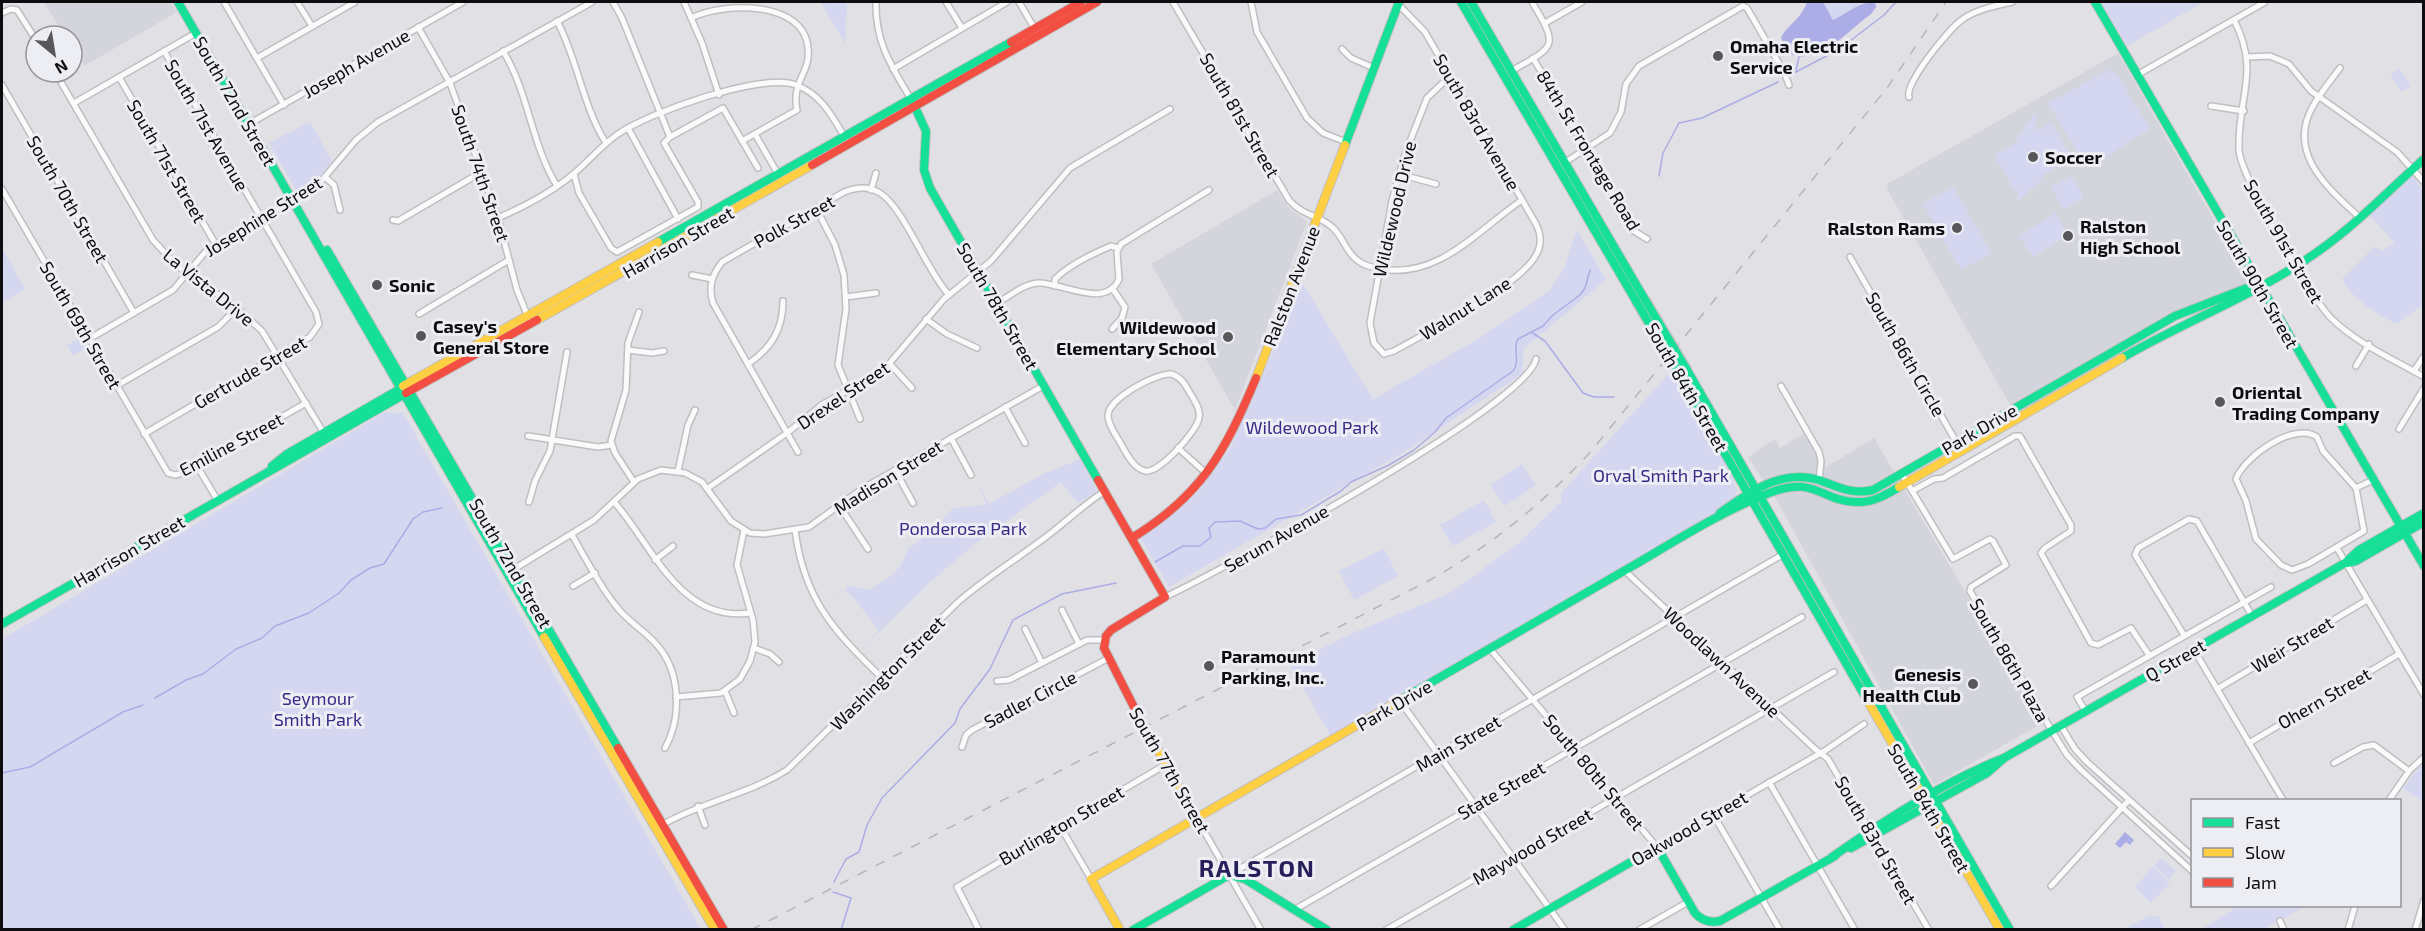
<svg xmlns="http://www.w3.org/2000/svg" width="2425" height="931" font-family="'Exo 2',sans-serif">
	<style>
		.built { fill: #d4d4dd }
		.green { fill: #d5d7f1 }
		.water { fill: #acace6 }
		.lines { fill: none; stroke-linecap: round; stroke-linejoin: round }
		.stream { stroke: #acace6; stroke-width: 1.5 }
		.street-casing { stroke: #bfbfc2; stroke-width: 8 }
		.fast-casing { stroke: #bfbfc2; stroke-width: 10 }
		.slow-casing { stroke: #bfbfc2; stroke-width: 10 }
		.jam-casing { stroke: #bfbfc2; stroke-width: 10 }
		.street { stroke: #fafafb; stroke-width: 5 }
		.fast { stroke: #16e098; stroke-width: 8 }
		.slow { stroke: #ffcf43; stroke-width: 8 }
		.jam { stroke: #f24e42; stroke-width: 8 }
		.rail { stroke: #b5b5b6; stroke-width: 1.5; stroke-dasharray: 10 10; stroke-linecap: butt }
		.fast-bridge-casing { stroke: #c0c0c1; stroke-width: 11; stroke-linecap: butt }
		.fast-bridge { stroke: #16e098; stroke-width: 8 }
		.poi-dot { fill: #57575a; stroke: #ededf4; stroke-width: 2 }
		.labels { text-anchor: middle; dominant-baseline: central; stroke-width: 6; stroke-linejoin: round; paint-order: stroke }
		.poi-label { font-size: 18px; font-weight: bold; fill: #0d0d0f; stroke: #ededf4; text-anchor: start }
		.street-label { font-size: 18px; fill: #0d0d0f; stroke: #ededf4 }
		.park-label { font-size: 18px; fill: #382a86; stroke: #ededf4 }
		.district-label { font-size: 24px; font-weight: bold; letter-spacing: 1.5px; fill: #261f59; stroke: #ededf4 }
	</style>
	<rect width="100%" height="100%" fill="#e1e1e5"/>
	<g class="built">
		<path d="M44,2H170L177,12L84,66L72,47V36H65Z"/>
		<path d="M2118,53L2249,281L2220,298L2175,316L2013,410L1888,191L1887,184Z"/>
		<path d="M1277,190L1288,207L1307,222L1235,410L1151,264Z"/>
		<path d="M1805,433L1826,467L1874,438L2043,723L1934,785L1777,501L1748,457L1775,439L1780,448Z"/>
	</g>
	<g class="green">
		<path d="M821,2H847L845,44Z"/>
		<path d="M1823,2H1863L1846,15L1833,20Z"/>
		<path d="M2101,2H2204L2127,46Z"/>
		<path d="M2399,68L2411,86L2402,92L2390,74Z"/>
		<path d="M2109,70L2116,73L2150,129L2094,164H2085L2048,103Z"/>
		<path d="M2036,111V131L2052,123L2072,159L2041,176L2043,178L2017,202L2019,189L2015,191L1994,155L2018,142L2016,140Z"/>
		<path d="M310,122L332,161L319,177L297,192L269,143Z"/>
		<path d="M2412,174L2423,192V240L2420,242L2423,249V305L2395,324C2374,311 2354,301 2342,279L2375,246L2381,251L2395,243L2369,215Z"/>
		<path d="M2072,176L2084,198L2063,210L2051,187Z"/>
		<path d="M1953,187L1991,253L1961,270L1923,204Z"/>
		<path d="M2055,213L2068,235L2033,257L2019,236Z"/>
		<path d="M1577,229L1606,280L1524,348L1522,374L1404,452L1169,587L1140,537L1196,494L1231,447L1303,284L1373,399L1476,340L1549,291L1564,269Z"/>
		<path d="M2,248L25,289L2,302Z"/>
		<path d="M82,337L88,347L73,356L67,345Z"/>
		<path d="M1671,371L1728,467L1737,490L1733,503L1332,738L1290,665L1348,635L1450,593L1521,541L1561,502V493Z"/>
		<path d="M385,412L403,413L701,929H2V639Z"/>
		<path d="M1080,459L1097,491L1078,503L1061,482L971,547L928,584L860,651L879,630C866,617 861,603 846,591L822,604L846,590L847,585L868,590C885,581 904,570 907,549L930,534L919,511L931,532L953,508L987,505L977,482L989,504L1043,474Z"/>
		<path d="M1522,464L1536,485L1505,506L1490,485Z"/>
		<path d="M1484,500L1496,522L1453,546L1440,525Z"/>
		<path d="M1384,548L1398,576L1354,600L1339,571Z"/>
		<path d="M2423,763V802L2403,788Z"/>
		<path d="M2161,858L2176,871L2169,879L2154,866Z"/>
		<path d="M2153,867L2170,883L2151,903L2135,887Z"/>
		<path d="M2238,906H2306L2265,929L2201,930Z"/>
		<path d="M2148,916H2158L2165,929H2125Z"/>
	</g>
	<g class="water">
		<path d="M1807,2H1823L1833,20C1848,13 1860,1 1875,2L1876,7L1871,14C1848,30 1820,66 1790,54L1781,38C1787,25 1800,21 1807,2Z"/>
		<path d="M2125,832L2134,840L2130,845L2126,842L2120,848L2115,844Z"/>
	</g>
	<g class="lines">
		<g class="stream">
			<path d="M1796,70L1799,57"/>
			<path d="M1792,74L1838,50L1884,15L1896,2"/>
			<path d="M1659,176L1663,153L1679,123L1702,118L1778,82"/>
			<path d="M1531,332L1545,341L1583,393L1594,397H1614"/>
			<path d="M1155,562L1183,546H1200L1211,537L1209,528L1215,522L1240,521L1258,529L1265,528L1276,519L1301,515L1341,491L1351,482L1389,465L1414,450L1435,432L1446,418L1513,371C1521,360 1512,349 1518,339L1543,326L1553,315L1580,295L1585,288L1590,270"/>
			<path d="M155,698L186,680L203,674L236,649L262,638L275,626L309,613L339,593L351,580L370,568L384,564L413,519L423,512L442,508"/>
			<path d="M2,773L30,767L123,712L143,705"/>
			<path d="M834,882L846,859L859,852L867,825L882,798L955,723L960,709L990,669L1013,620L1062,594L1116,583"/>
			<path d="M833,892L851,898L841,930"/>
		</g>
		<g class="street-casing">
			<g id="street">
				<path d="M224,2L284,105"/>
				<path d="M297,2L312,26"/>
				<path d="M684,2L702,43L719,95"/>
				<path d="M876,2C875,43 892,67 912,101"/>
				<path d="M946,2L962,28"/>
				<path d="M1019,2L1036,31"/>
				<path d="M1173,2L1289,200C1301,215 1319,215 1332,227C1343,236 1345,251 1357,260C1364,266 1373,268 1382,269C1439,279 1479,229 1522,200"/>
				<path d="M1251,2L1257,32L1307,118L1323,133L1346,142"/>
				<path d="M1397,3L1425,32L1536,224C1541,234 1542,245 1536,255C1521,285 1426,333 1394,351L1384,354L1374,343L1370,323L1392,201L1405,154L1427,98L1450,76"/>
				<path d="M2,13L11,9L17,10L36,40"/>
				<path d="M691,18C723,2 804,0 808,48C811,73 791,81 797,110L742,141"/>
				<path d="M2234,20C2261,72 2237,98 2239,150C2241,177 2310,297 2331,318C2356,343 2393,359 2424,377"/>
				<path d="M557,21C578,60 582,105 606,143"/>
				<path d="M1545,23L1582,2"/>
				<path d="M418,27L450,83L498,218L517,290L528,317"/>
				<path d="M1342,49L1351,58L1374,68"/>
				<path d="M503,51C529,93 531,144 557,186"/>
				<path d="M2247,57L2270,56L2289,64L2311,91L2397,152L2424,182"/>
				<path d="M257,58L355,2"/>
				<path d="M1533,58L1634,231L1647,239"/>
				<path d="M2340,68C2331,80 2320,93 2313,106C2286,153 2328,188 2359,217"/>
				<path d="M893,69L1007,2"/>
				<path d="M1511,71C1556,46 1559,47 1532,2"/>
				<path d="M55,72L153,240L176,265L237,308L262,331L325,435"/>
				<path d="M2137,75L2265,2"/>
				<path d="M119,77L216,245"/>
				<path d="M2,85L134,313"/>
				<path d="M1909,97C1904,84 1950,27 1963,19C1977,9 1996,6 2012,2"/>
				<path d="M74,103L196,33"/>
				<path d="M2211,106L2244,111"/>
				<path d="M249,124L463,2"/>
				<path d="M628,128L678,219"/>
				<path d="M755,134L778,174"/>
				<path d="M670,137L723,108L758,168"/>
				<path d="M1564,163L1610,133L1621,112L1626,84L1639,66L1743,6L1747,8L1784,72L1789,85"/>
				<path d="M574,174L579,193L611,248L617,252L698,207V202L664,143L670,137L622,18L613,2"/>
				<path d="M1399,174L1436,184"/>
				<path d="M326,178L334,185L340,210"/>
				<path d="M2,189L168,473L175,475L183,473L306,403"/>
				<path d="M871,190L876,173"/>
				<path d="M816,208L835,245L844,275L846,309L838,365L860,419"/>
				<path d="M498,218C521,208 546,195 566,180C585,166 599,147 618,134C648,113 762,72 796,85C821,94 833,117 845,138"/>
				<path d="M393,220L398,221L480,173"/>
				<path d="M1850,257L1962,452"/>
				<path d="M692,275L712,279"/>
				<path d="M1055,286V279C1069,265 1092,254 1111,246L1118,248"/>
				<path d="M846,297L876,293"/>
				<path d="M996,304C1008,297 1023,284 1038,283C1061,282 1106,310 1119,279L1117,252L1121,244L1209,190"/>
				<path d="M419,314L509,260"/>
				<path d="M926,319L947,334L977,348"/>
				<path d="M1112,329L1122,318L1125,307L1112,288"/>
				<path d="M89,339L173,290L207,250L317,186L356,140L378,122L592,2"/>
				<path d="M628,350L652,353L664,351"/>
				<path d="M748,364C771,348 783,330 783,301"/>
				<path d="M890,364L912,388"/>
				<path d="M2356,366L2369,344"/>
				<path d="M2414,371L2424,356"/>
				<path d="M1171,374C1181,377 1185,384 1190,393C1194,400 1201,409 1199,418C1197,431 1159,474 1145,471C1133,468 1127,454 1121,444C1116,435 1108,425 1108,415C1109,398 1156,373 1171,374Z"/>
				<path d="M116,386L218,327L237,308"/>
				<path d="M1781,386L1819,452L1821,461L1819,482"/>
				<path d="M1005,407L1025,443"/>
				<path d="M2399,429L2424,388"/>
				<path d="M144,434L310,337L319,324L316,312L164,51"/>
				<path d="M528,436L598,447L612,445"/>
				<path d="M951,438L971,475"/>
				<path d="M1178,448L1207,474"/>
				<path d="M798,452L713,303C708,287 712,275 722,262L844,192C856,187 869,186 880,193C904,208 926,270 949,295"/>
				<path d="M197,466L218,501"/>
				<path d="M895,470L913,503"/>
				<path d="M678,471L688,425L695,410"/>
				<path d="M1902,474L1953,559L1990,539L1993,541L2006,565L1971,587L1970,591L2052,731L2067,755L2080,769L2192,871"/>
				<path d="M634,482L615,453L611,441L626,390L628,343L639,312"/>
				<path d="M708,488L787,433L823,404L883,371L944,299L991,261L1070,168L1170,109"/>
				<path d="M2356,488L2364,531L2308,564L2292,570L2281,565L2256,539L2246,501L2236,479C2244,457 2294,421 2317,437L2323,451L2356,488L2373,480"/>
				<path d="M1912,491L1934,479L1943,478L2015,436H2020L2071,525V531L2045,548L2041,553L2091,643L2098,645L2131,628L2149,655"/>
				<path d="M529,502L535,481L550,451L567,352"/>
				<path d="M615,503C652,545 680,623 750,613"/>
				<path d="M839,505L868,549"/>
				<path d="M795,530C804,600 834,631 882,678"/>
				<path d="M572,535C586,559 599,585 616,606C627,621 644,630 656,644C681,671 682,717 665,748"/>
				<path d="M2337,548L2424,695"/>
				<path d="M655,560L673,546"/>
				<path d="M514,569L594,520L638,479L661,470L685,473L702,482L731,521L750,533L764,534L809,527L862,489L1043,386"/>
				<path d="M1625,571L1815,749L1828,759L1929,930"/>
				<path d="M573,586L595,573"/>
				<path d="M1165,597C1219,572 1528,404 1536,359"/>
				<path d="M1062,610L1079,644"/>
				<path d="M1025,629L1042,663"/>
				<path d="M2184,635L2135,555L2138,548L2189,519L2197,521L2252,616"/>
				<path d="M754,648L770,654L779,662"/>
				<path d="M1490,649L1657,847L1826,750L1864,724"/>
				<path d="M2194,650L2283,800"/>
				<path d="M997,681L1009,680L1087,640H1105"/>
				<path d="M2217,689L2367,600"/>
				<path d="M725,691L734,713"/>
				<path d="M676,697L721,693L740,679L750,661L755,642L753,620L737,565L744,530"/>
				<path d="M1400,701L1565,930"/>
				<path d="M2086,712L2077,697L2271,587"/>
				<path d="M2061,726L2075,749L2087,762L2192,856"/>
				<path d="M2249,743L2399,654"/>
				<path d="M962,747L966,735L972,730L1107,659"/>
				<path d="M2334,763L2363,747L2374,745L2409,771"/>
				<path d="M1769,782L1855,930"/>
				<path d="M2389,800L2409,771L2424,757"/>
				<path d="M698,806L705,825"/>
				<path d="M1713,814L1780,930"/>
				<path d="M1197,819L1261,930"/>
				<path d="M660,826C701,802 747,795 787,770L957,603C983,580 1011,563 1039,542C1062,526 1081,506 1105,491"/>
				<path d="M1060,826L1091,879"/>
				<path d="M1229,875L1782,555"/>
				<path d="M2051,886L2129,800"/>
				<path d="M1294,910L1802,617"/>
				<path d="M2280,921L2284,930"/>
				<path d="M979,930L957,887L1165,765"/>
				<path d="M1386,930L1834,672"/>
				<path d="M1639,930L1688,902"/>
				<path d="M2348,930L2355,906"/>
				<path d="M2415,930L2424,900"/>
			</g>
		</g>
		<g class="fast-casing">
			<g id="fast">
				<path d="M178,2L544,637"/>
				<path d="M1461,2L1636,301"/>
				<path d="M1471,2L1644,298"/>
				<path d="M2095,2L2424,566"/>
				<path d="M913,103L926,131L924,170L930,188L1098,480"/>
				<path d="M1345,145L1399,2"/>
				<path d="M658,242L1011,42"/>
				<path d="M327,250L618,748"/>
				<path d="M2122,358C2187,320 2259,294 2320,250C2357,224 2390,189 2424,159"/>
				<path d="M1687,370L2010,930"/>
				<path d="M1679,374L1866,698"/>
				<path d="M272,466L287,454L400,389"/>
				<path d="M1720,513C1748,493 1782,468 1819,480C1838,487 1852,495 1873,490L2175,316L2252,286H2259"/>
				<path d="M2347,563L2356,561L2424,522"/>
				<path d="M2,624L403,395"/>
				<path d="M1404,698C1479,655 1554,612 1629,568C1674,542 1720,512 1769,493C1816,475 1820,501 1856,502C1872,503 1886,495 1899,487"/>
				<path d="M1851,848L1987,773L2003,759"/>
				<path d="M1832,857C1882,822 1947,780 2004,758L2345,563L2359,550L2424,513"/>
				<path d="M1133,930L1229,875L1245,879L1327,930"/>
				<path d="M1513,930L1657,847L1695,913C1702,921 1710,923 1720,921L1835,856"/>
			</g>
		</g>
		<g class="slow-casing">
			<g id="slow">
				<path d="M537,320L812,165"/>
				<path d="M1256,378L1345,145"/>
				<path d="M403,386L658,242"/>
				<path d="M1899,487L2122,358"/>
				<path d="M544,637L715,930"/>
				<path d="M1866,698L2000,930"/>
				<path d="M1139,717L1197,819"/>
				<path d="M1120,930L1091,879L1404,698"/>
			</g>
		</g>
		<g class="jam-casing">
			<g id="jam">
				<path d="M1011,42L1081,2"/>
				<path d="M812,165L1097,2"/>
				<path d="M406,393L537,320"/>
				<path d="M1098,480L1165,597L1111,630L1106,636L1104,648L1139,717"/>
				<path d="M1132,538C1202,495 1225,452 1256,378"/>
				<path d="M618,748L724,930"/>
			</g>
		</g>
		<use href="#street" class="street"/>
		<use href="#fast" class="fast"/>
		<use href="#slow" class="slow"/>
		<use href="#jam" class="jam"/>
		<path class="rail" d="M751,930L1428,581C1491,546 1545,502 1593,449L1887,88L1946,2"/>
		<g class="fast-bridge-casing">
			<g id="fast-bridge">
				<path d="M1644,298L1687,370"/>
				<path d="M1636,301L1679,374"/>
			</g>
		</g>
		<use href="#fast-bridge" class="fast-bridge"/>
	</g>
	<g class="poi-dot">
		<circle cx="1718" cy="56" r="6"/>
		<circle cx="2033" cy="157" r="6"/>
		<circle cx="1957" cy="228" r="6"/>
		<circle cx="2068" cy="236" r="6"/>
		<circle cx="377" cy="285" r="6"/>
		<circle cx="421" cy="336" r="6"/>
		<circle cx="1228" cy="337" r="6"/>
		<circle cx="2220" cy="402" r="6"/>
		<circle cx="1209" cy="666" r="6"/>
		<circle cx="1973" cy="684" r="6"/>
	</g>
	<g class="labels">
		<g class="poi-label">
			<text x="1730" y="46">Omaha Electric<tspan x="1730" dy="21">Service</tspan></text>
			<text x="2045" y="157">Soccer</text>
			<text x="2080" y="226">Ralston<tspan x="2080" dy="21">High School</tspan></text>
			<text x="1945" y="228" text-anchor="end">Ralston Rams</text>
			<text x="389" y="285">Sonic</text>
			<text x="433" y="326">Casey's<tspan x="433" dy="21">General Store</tspan></text>
			<text x="1216" y="327" text-anchor="end">Wildewood<tspan x="1216" dy="21">Elementary School</tspan></text>
			<text x="2232" y="392">Oriental<tspan x="2232" dy="21">Trading Company</tspan></text>
			<text x="1221" y="656">Paramount<tspan x="1221" dy="21">Parking, Inc.</tspan></text>
			<text x="1961" y="674" text-anchor="end">Genesis<tspan x="1961" dy="21">Health Club</tspan></text>
		</g>
		<g class="street-label">
			<text transform="translate(356 63) rotate(-30)">Joseph Avenue</text>
			<text transform="translate(235 101) rotate(60)">South 72nd Street</text>
			<text transform="translate(1240 115) rotate(60)">South 81st Street</text>
			<text transform="translate(1477 122) rotate(60)">South 83rd Avenue</text>
			<text transform="translate(207 125) rotate(60)">South 71st Avenue</text>
			<text transform="translate(1589 150) rotate(59)">84th St Frontage Road</text>
			<text transform="translate(167 161) rotate(60)">South 71st Street</text>
			<text transform="translate(481 173) rotate(71)">South 74th Street</text>
			<text transform="translate(68 199) rotate(60)">South 70th Street</text>
			<text transform="translate(1394 209) rotate(-77)">Wildewood Drive</text>
			<text transform="translate(263 216) rotate(-32)">Josephine Street</text>
			<text transform="translate(794 221) rotate(-29)">Polk Street</text>
			<text transform="translate(2284 241) rotate(60)">South 91st Street</text>
			<text transform="translate(678 242) rotate(-30)">Harrison Street</text>
			<text transform="translate(2258 284) rotate(60)">South 90th Street</text>
			<text transform="translate(1291 286) rotate(-69)">Ralston Avenue</text>
			<text transform="translate(209 287) rotate(39)">La Vista Drive</text>
			<text transform="translate(998 306) rotate(60)">South 78th Street</text>
			<text transform="translate(1465 308) rotate(-32)">Walnut Lane</text>
			<text transform="translate(81 325) rotate(60)">South 69th Street</text>
			<text transform="translate(1906 354) rotate(60)">South 86th Circle</text>
			<text transform="translate(250 372) rotate(-30)">Gertrude Street</text>
			<text transform="translate(1687 387) rotate(60)">South 84th Street</text>
			<text transform="translate(843 395) rotate(-34)">Drexel Street</text>
			<text transform="translate(1979 429) rotate(-30)">Park Drive</text>
			<text transform="translate(231 444) rotate(-28)">Emiline Street</text>
			<text transform="translate(888 477) rotate(-32)">Madison Street</text>
			<text transform="translate(1276 538) rotate(-30)">Serum Avenue</text>
			<text transform="translate(129 551) rotate(-30)">Harrison Street</text>
			<text transform="translate(511 563) rotate(60)">South 72nd Street</text>
			<text transform="translate(2292 644) rotate(-31)">Weir Street</text>
			<text transform="translate(2010 660) rotate(60)">South 86th Plaza</text>
			<text transform="translate(2175 660) rotate(-30)">Q Street</text>
			<text transform="translate(1722 662) rotate(43)">Woodlawn Avenue</text>
			<text transform="translate(887 673) rotate(-45)">Washington Street</text>
			<text transform="translate(2324 698) rotate(-30)">Ohern Street</text>
			<text transform="translate(1030 699) rotate(-28)">Sadler Circle</text>
			<text transform="translate(1394 705) rotate(-30)">Park Drive</text>
			<text transform="translate(1458 743) rotate(-30)">Main Street</text>
			<text transform="translate(1170 770) rotate(60)">South 77th Street</text>
			<text transform="translate(1594 772) rotate(50)">South 80th Street</text>
			<text transform="translate(1501 790) rotate(-30)">State Street</text>
			<text transform="translate(1929 808) rotate(60)">South 84th Street</text>
			<text transform="translate(1061 825) rotate(-30)">Burlington Street</text>
			<text transform="translate(1689 828) rotate(-30)">Oakwood Street</text>
			<text transform="translate(1876 840) rotate(60)">South 83rd Street</text>
			<text transform="translate(1532 846) rotate(-30)">Maywood Street</text>
		</g>
		<g class="park-label">
			<text x="1312" y="427">Wildewood Park</text>
			<text x="1661" y="475">Orval Smith Park</text>
			<text x="963" y="528">Ponderosa Park</text>
			<text x="318" y="698">Seymour<tspan x="318" dy="21">Smith Park</tspan></text>
		</g>
		<g class="district-label">
			<text x="1257" y="867">RALSTON</text>
		</g>
	</g>
	<rect width="2425" height="931" fill="none" stroke="#0d0d0f" stroke-width="6"/>
	<rect x="2191" y="799" width="210" height="108" fill="#ededf4" stroke="#939398" stroke-width="1.5"/>
	<rect x="2203" y="818" width="30" height="9" fill="#16e098" stroke="#939398" stroke-width="1.5"/>
	<text x="2245" y="829" font-size="18" fill="#0d0d0f">Fast</text>
	<rect x="2203" y="848" width="30" height="9" fill="#ffcf43" stroke="#939398" stroke-width="1.5"/>
	<text x="2245" y="859" font-size="18" fill="#0d0d0f">Slow</text>
	<rect x="2203" y="878" width="30" height="9" fill="#f24e42" stroke="#939398" stroke-width="1.5"/>
	<text x="2245" y="889" font-size="18" fill="#0d0d0f">Jam</text>
	<g transform="translate(54 54) rotate(150)"><circle r="28" fill="#ededf4" stroke="#939398" stroke-width="1.5"/>
	<path d="M0-4.5L10 22L0 15L-10 22Z" fill="#57575a"/>
	<text y="-9" font-size="16" font-weight="bold" text-anchor="middle" fill="#0d0d0f">N</text>
	</g>
</svg>
